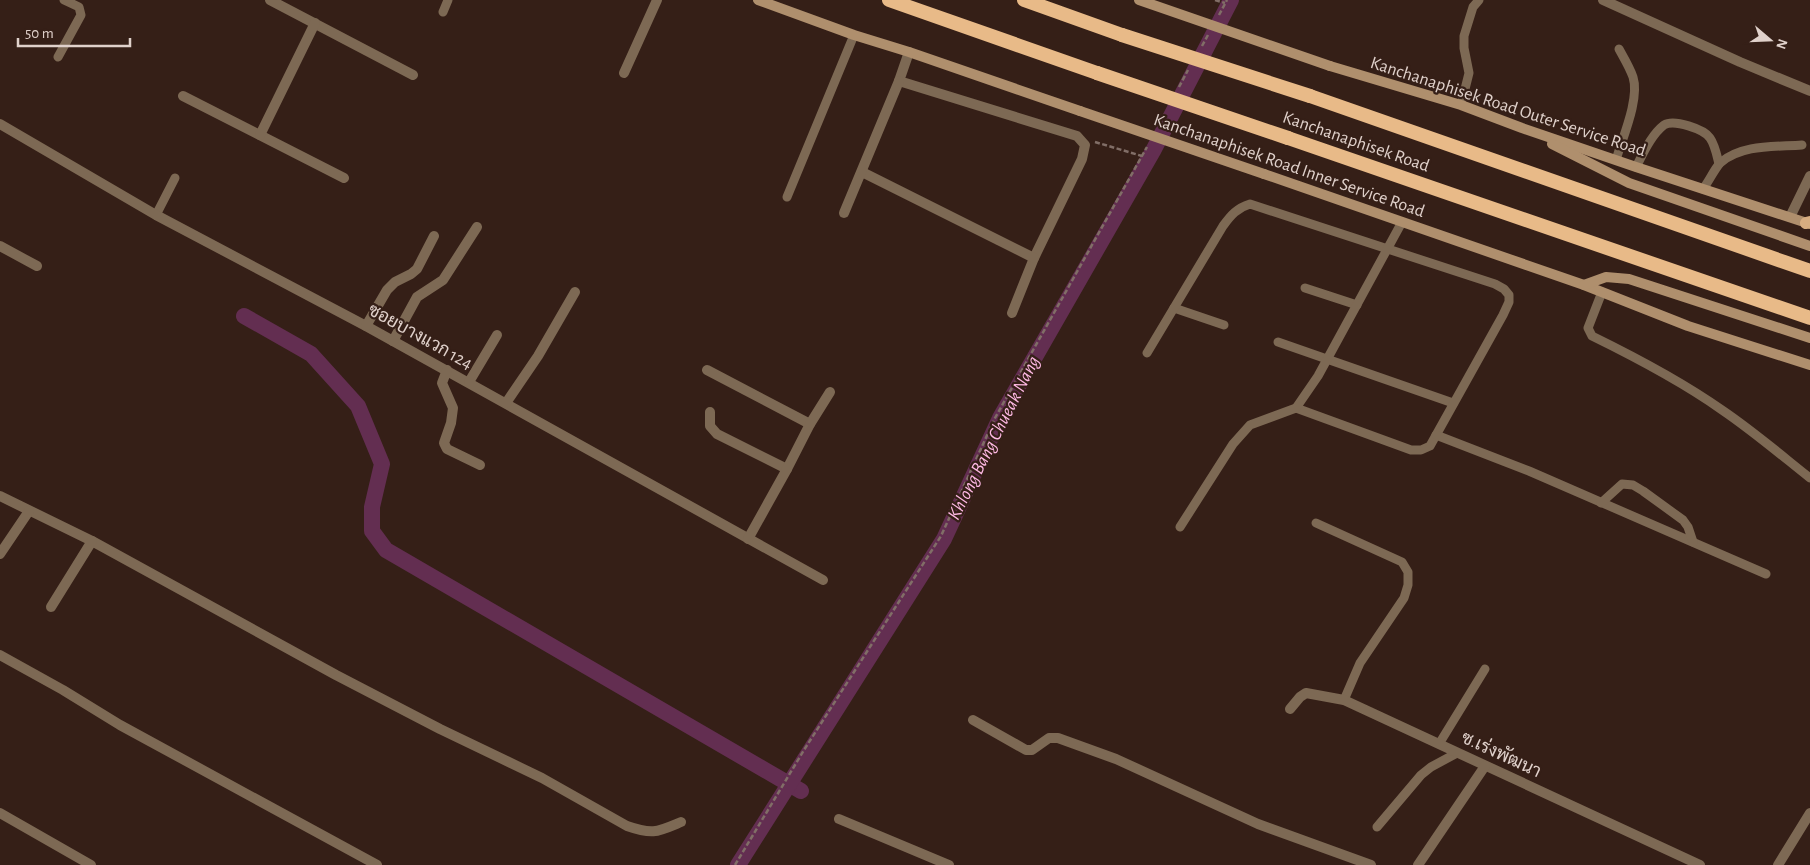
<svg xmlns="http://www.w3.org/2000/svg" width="1810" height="865" font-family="'Alegreya Sans',Sarabun,sans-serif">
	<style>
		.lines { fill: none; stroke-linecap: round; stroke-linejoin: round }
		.canal { stroke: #632e51; stroke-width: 16 }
		.path { stroke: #816e67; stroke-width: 2.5; stroke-dasharray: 5 2.5; stroke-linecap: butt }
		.service { stroke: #7d6954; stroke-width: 9 }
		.minor { stroke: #7d6954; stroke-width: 10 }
		.secondary { stroke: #af8f6d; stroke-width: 10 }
		.primary { stroke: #d6ac80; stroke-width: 12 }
		.trunk { stroke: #e8ba88; stroke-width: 14 }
		.secondary-bridge { stroke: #af8f6d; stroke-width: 10 }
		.trunk-bridge { stroke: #e8ba88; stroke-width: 14 }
		.labels { text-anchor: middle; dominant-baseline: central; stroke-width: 4.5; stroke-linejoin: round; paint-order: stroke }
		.street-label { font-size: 18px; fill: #e0d1cb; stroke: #351f17 }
		.water-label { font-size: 19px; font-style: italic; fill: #feb9e4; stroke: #351f17 }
	</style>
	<rect width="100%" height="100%" fill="#351f17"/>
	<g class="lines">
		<g class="canal">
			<path d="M244,316L311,354L358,406L382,464L372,507V531L386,550L801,791"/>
			<path d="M738,865L944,539L1000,418L1153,151L1231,0"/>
		</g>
		<g class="path">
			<path d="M1215,0L1225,3"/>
			<path d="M1219,15L1227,0"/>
			<path d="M1202,46L1208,35"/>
			<path d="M1179,87L1188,70"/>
			<path d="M1159,125L1166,112"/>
			<path d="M1095,142L1142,156"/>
			<path d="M735,865L804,750L941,536L995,418L1147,147"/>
		</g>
		<g class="service">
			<path d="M443,12L448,0"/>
			<path d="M58,57L81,15L79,7L64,0"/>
			<path d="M1461,105L1469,73L1464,48V36L1473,7L1479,0"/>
			<path d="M1616,160C1622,139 1640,99 1633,77C1630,68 1624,58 1619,49"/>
			<path d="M1636,167C1643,154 1651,135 1664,125C1674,119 1704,129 1710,138C1715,145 1717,156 1719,164"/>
			<path d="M1703,189C1709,181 1714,170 1720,163C1742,144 1775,147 1802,145"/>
			<path d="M787,197L854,35"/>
			<path d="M156,215L175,178"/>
			<path d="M1305,288L1357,305"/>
			<path d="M1602,292L1588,328L1592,336C1637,358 1681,381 1722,410C1753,431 1781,455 1810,478"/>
			<path d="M1174,308L1224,325"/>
			<path d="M1278,342L1453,403"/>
			<path d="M1147,353L1223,226C1231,215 1237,208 1250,204L1495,284L1504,289L1509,295V302L1503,315L1430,446L1421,450H1411L1296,408"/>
			<path d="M1436,435L1529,471L1766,574"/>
			<path d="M1601,503L1622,484L1633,485L1643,491L1683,520L1688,527L1693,542"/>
			<path d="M1316,523L1402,562L1408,572V585L1404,598L1360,663L1344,700"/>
			<path d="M1180,527L1233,444L1250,425L1296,408L1318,376L1402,222"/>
			<path d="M1439,744L1485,669"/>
			<path d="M1377,827L1421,775L1431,767L1457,753"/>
		</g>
		<g class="minor">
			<path d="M270,0L413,75"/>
			<path d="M1603,0L1740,62L1810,91"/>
			<path d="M909,52L899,81L1077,136L1085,145L1082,159L1034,258L1012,313"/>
			<path d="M624,73L657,0"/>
			<path d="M183,96L344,178"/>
			<path d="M0,124L156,215L366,326L823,580"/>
			<path d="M260,135L315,23"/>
			<path d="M862,172L1034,258"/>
			<path d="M844,213L899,81"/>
			<path d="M1790,217L1810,176"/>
			<path d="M0,246L37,266"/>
			<path d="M366,326L387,290L395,282L411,274L417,269L434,236"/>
			<path d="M393,341L417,297L443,280L477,227"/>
			<path d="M447,370L442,383L453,408L451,423L444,443L447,449L480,465"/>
			<path d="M707,370L810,424"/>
			<path d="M469,382L497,335"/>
			<path d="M506,403L538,356L575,292"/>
			<path d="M710,412V426L717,434L787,469"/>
			<path d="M0,496L92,541L336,675L440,729L542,778L627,826C653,835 657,832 681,822"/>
			<path d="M748,539L787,469L810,424L830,392"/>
			<path d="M0,554L29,511"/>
			<path d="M51,607L92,541"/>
			<path d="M0,655L63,690L120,725L377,865"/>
			<path d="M1290,709L1300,697L1306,693L1344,700L1700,865"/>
			<path d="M973,720L1026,750H1032L1049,738H1058L1116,759L1258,824L1371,865"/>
			<path d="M0,813L91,865"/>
			<path d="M839,819L949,865"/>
			<path d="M1418,865L1485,766"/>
			<path d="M1778,865L1810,813"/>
		</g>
		<g class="secondary">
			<path d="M758,0L854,35L909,52L1080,111"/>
			<path d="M1330,66L1461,105L1522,128L1636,167L1810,224"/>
			<path d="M1552,144L1629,183L1810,246"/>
			<path d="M1264,174L1584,285L1688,326L1810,365"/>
			<path d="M1584,285L1606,277L1629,279L1810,338"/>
		</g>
		<path class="primary" d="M1806,223L1810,222"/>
		<g class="trunk">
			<path d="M889,0L1097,73"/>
			<path d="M1024,0L1122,35"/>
			<path d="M1310,96L1810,271"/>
			<path d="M1288,138L1810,318"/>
		</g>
		<g class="secondary-bridge">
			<path d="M1139,0L1330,66"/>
			<path d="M1080,111L1264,174"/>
		</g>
		<g class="trunk-bridge">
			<path d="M1122,35L1310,96"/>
			<path d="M1097,73L1288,138"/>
		</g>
	</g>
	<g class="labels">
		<g class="street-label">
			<text transform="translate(1508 107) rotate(18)">Kanchanaphisek Road Outer Service Road</text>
			<text transform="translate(1356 142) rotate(19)">Kanchanaphisek Road</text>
			<text transform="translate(1289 166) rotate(19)">Kanchanaphisek Road Inner Service Road</text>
			<text transform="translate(420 337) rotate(29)">ซอยบางแวก 124</text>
			<text transform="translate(1501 755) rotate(25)">ซ.เร่งพัฒนา</text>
		</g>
		<g class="water-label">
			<text transform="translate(994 438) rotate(-63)">Khlong Bang Chueak Nang</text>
		</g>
	</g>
	<g transform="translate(1770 40) rotate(109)" stroke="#351f17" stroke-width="4" paint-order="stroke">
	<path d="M0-4L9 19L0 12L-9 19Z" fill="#e0d1cb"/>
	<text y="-8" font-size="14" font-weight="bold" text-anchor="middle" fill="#e0d1cb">N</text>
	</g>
	<path d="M18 38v8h112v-8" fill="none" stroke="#e0d1cb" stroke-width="2.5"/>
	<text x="25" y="38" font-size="15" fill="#e0d1cb" stroke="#351f17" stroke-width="4" paint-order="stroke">50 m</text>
</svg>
